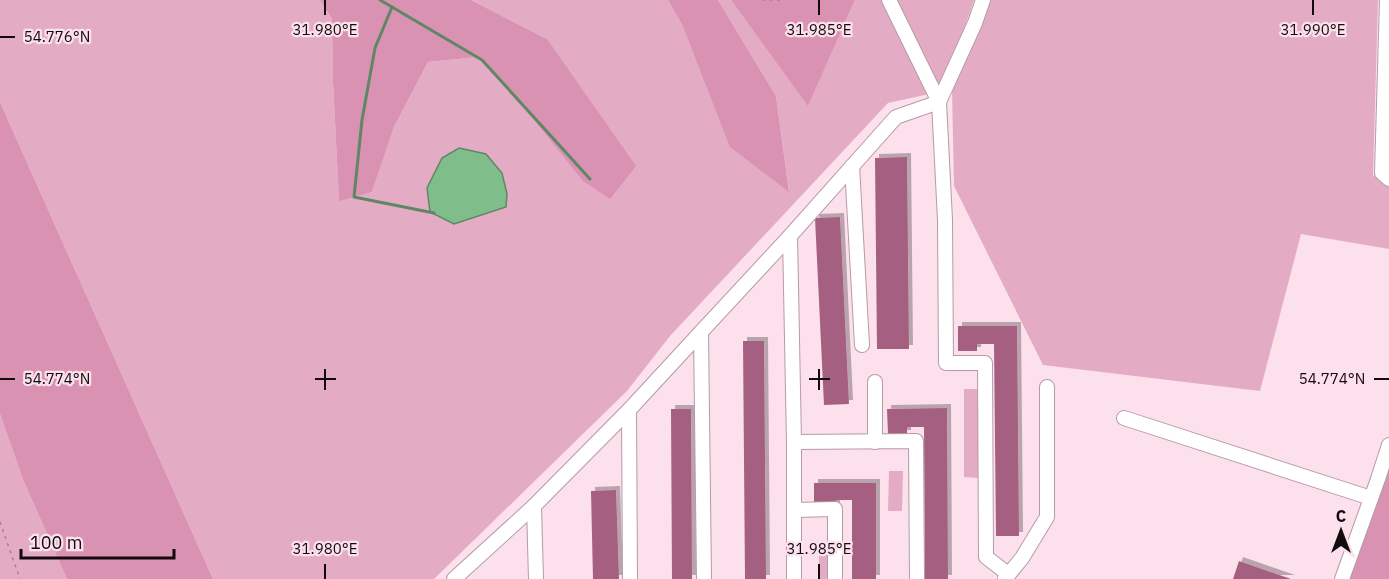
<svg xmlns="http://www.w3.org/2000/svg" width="1389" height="579" font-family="'IBM Plex Sans',sans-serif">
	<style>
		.green { fill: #e4acc4 }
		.forest { fill: #da92b2 }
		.water { fill: #7fbd8b; stroke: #5f8766; stroke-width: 1.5 }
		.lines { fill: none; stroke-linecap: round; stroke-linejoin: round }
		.stream { stroke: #5f8766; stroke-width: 3 }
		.building { fill: #a56181; filter: url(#shadow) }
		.minor-casing { stroke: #b59ba6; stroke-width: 16 }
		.path { stroke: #9c8790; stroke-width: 1.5; stroke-dasharray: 3 4.5; stroke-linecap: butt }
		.minor { stroke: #fff; stroke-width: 14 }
		.ticks { fill: none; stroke: #130a0e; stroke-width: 2 }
		.ticks-label { font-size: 15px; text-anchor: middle; fill: #130a0e; stroke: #fce0ec; stroke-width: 4.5; stroke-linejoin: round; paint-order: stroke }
	</style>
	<defs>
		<filter id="shadow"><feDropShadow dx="4" dy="-4" stdDeviation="0" flood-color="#0004"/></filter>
	</defs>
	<rect width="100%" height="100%" fill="#fce0ec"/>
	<g class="green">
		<path d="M0,0H320L332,19L333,82L339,200L372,192L394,127L428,62L478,57L515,96L547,39L471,0H668L789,191L776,96L718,0H731L808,105L855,0H974L943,91L888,103L670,336L627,391L434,579H213L0,102Z"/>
		<path d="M986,0H1378L1373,175L1389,187V249L1301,234L1260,391L1043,365L954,186L952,90Z"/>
		<path d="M964,389H978V478L964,477Z"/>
		<path d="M0,414L24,482L67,579H0Z"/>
		<path d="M889,471H903L902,511H888Z"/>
		<rect x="819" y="546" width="14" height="33"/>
	</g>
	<g class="forest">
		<path d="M320,0H471L547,39L636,166L610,199L583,181L515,96L478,57L428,62L394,127L372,192L339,201L333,82L332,19Z"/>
		<path d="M668,0H718L776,96L789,192L730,147L682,24Z"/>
		<path d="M731,0H855L808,106Z"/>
		<path d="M0,102L213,579H67L24,482L0,414Z"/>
		<path d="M1389,465V579H1348Z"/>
	</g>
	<path class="water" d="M459,148L486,154L502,173L507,194L506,207L454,224L430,212L427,188L442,158Z"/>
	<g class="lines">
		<g class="stream">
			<path d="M380,0L482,60L590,179"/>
			<path d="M392,7L375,48L362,120L354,197L434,213"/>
		</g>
	</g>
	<g class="building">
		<path d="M907,157L909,349H877L875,158Z"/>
		<path d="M840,217L849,404L824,405L815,218Z"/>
		<path d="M958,326H1017L1019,536H996L994,344H977V351H958Z"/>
		<path d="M743,341H764L766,579H745Z"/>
		<path d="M947,408L948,579H925L924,427H907V434H888L887,409Z"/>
		<path d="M671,409H691L692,579H672Z"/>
		<path d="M814,483H876V579H852V500H836V507H814Z"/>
		<path d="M616,490L619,579H593L591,491Z"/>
		<path d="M1239,561L1291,579H1233Z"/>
	</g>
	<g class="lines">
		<g class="minor-casing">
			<g id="minor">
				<path d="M889,0L939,102L945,220L946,363H985L986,557L1008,574"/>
				<path d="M1387,0L1382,173L1389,179"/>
				<path d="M852,166L862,345"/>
				<path d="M790,236L794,442"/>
				<path d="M701,332L790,236L896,117L939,102L975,23L983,0"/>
				<path d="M875,382V442"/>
				<path d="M1124,418L1371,498"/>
				<path d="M454,579L534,506"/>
				<path d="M536,579L534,506L629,410"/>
				<path d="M630,579L629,410L701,332L704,579"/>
				<path d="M794,579V510"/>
				<path d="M835,579V509L794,510V442L916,441L917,579"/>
				<path d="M1005,579L1022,558L1047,517V387"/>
				<path d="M1342,579L1378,479L1389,445"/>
			</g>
		</g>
		<g class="path">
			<path d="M762,0H780"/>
			<path d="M0,522L20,579"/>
		</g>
		<use href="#minor" class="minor"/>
	</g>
	<path class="ticks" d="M325,0V15M819,0V15M1313,0V15M0,37H15M325,369V390M819,369V390M0,379H15M315,379H336M809,379H830M1374,379H1389M325,564V579M819,564V579"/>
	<g class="ticks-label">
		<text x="325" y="35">31.980°E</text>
		<text x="819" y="35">31.985°E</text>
		<text x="1313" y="35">31.990°E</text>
		<text x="57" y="42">54.776°N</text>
		<text x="57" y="384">54.774°N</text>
		<text x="1332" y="384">54.774°N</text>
		<text x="325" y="554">31.980°E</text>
		<text x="819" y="554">31.985°E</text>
	</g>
	<g transform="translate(1341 531)" stroke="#fce0ec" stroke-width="4.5" paint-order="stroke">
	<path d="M0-4.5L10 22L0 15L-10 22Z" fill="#130a0e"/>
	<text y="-9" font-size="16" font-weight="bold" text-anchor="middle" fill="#130a0e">С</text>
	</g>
	<path d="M21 549v9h153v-9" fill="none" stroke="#130a0e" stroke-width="3"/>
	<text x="30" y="549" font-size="18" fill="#130a0e" stroke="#fce0ec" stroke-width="4.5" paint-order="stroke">100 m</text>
</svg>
